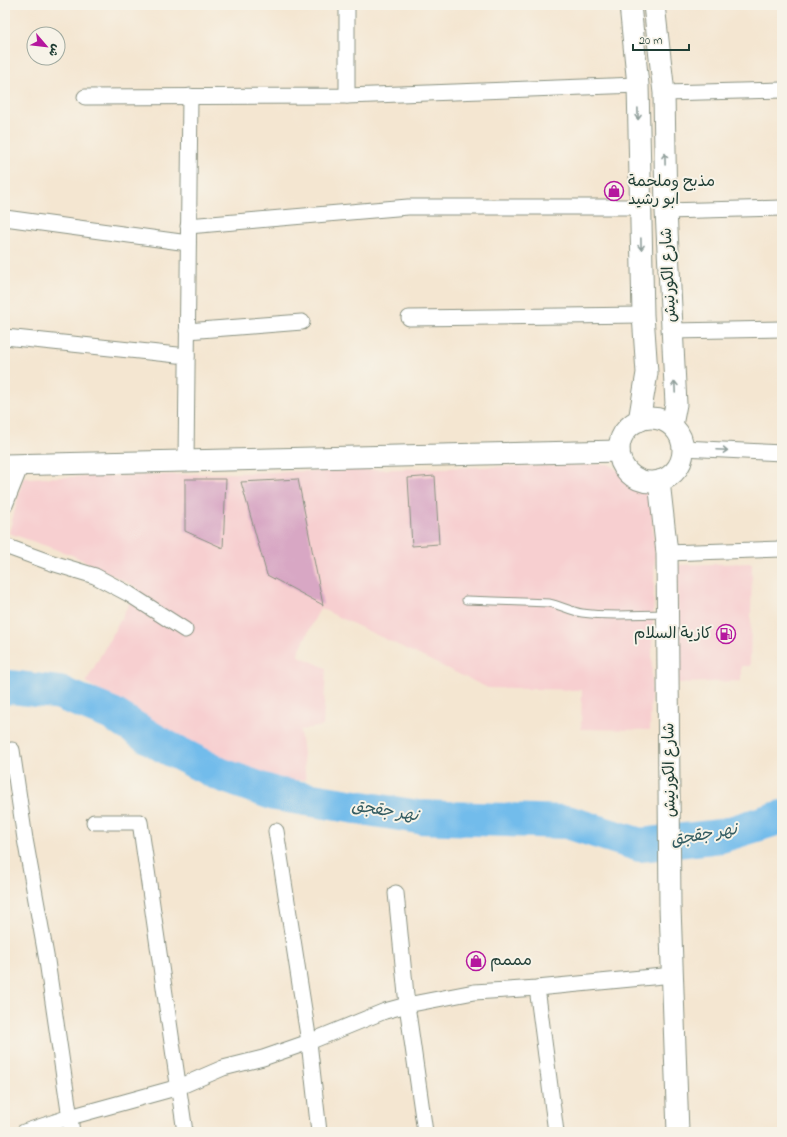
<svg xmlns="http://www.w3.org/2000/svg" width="787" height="1137" font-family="'Indie Flower','Playpen Sans Arabic',sans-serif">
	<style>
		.built { fill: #f7cfd0 }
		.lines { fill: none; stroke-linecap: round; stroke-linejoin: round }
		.river { stroke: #72bceb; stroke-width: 34 }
		.building { fill: #d8a7c4 }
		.lane-casing { stroke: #8a9282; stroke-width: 9 }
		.street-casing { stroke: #8a9282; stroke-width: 17 }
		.secondary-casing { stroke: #8a9282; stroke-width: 23 }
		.lane { stroke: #fff; stroke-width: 7 }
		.street { stroke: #fff; stroke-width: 15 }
		.secondary { stroke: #fff; stroke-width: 21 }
		.oneway { stroke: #8f9e9a }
		.labels { text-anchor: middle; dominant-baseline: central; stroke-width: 4; stroke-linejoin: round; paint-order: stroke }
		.poi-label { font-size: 16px; fill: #1f3d34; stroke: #f7f3e8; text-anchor: start }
		.street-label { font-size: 16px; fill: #1f3d34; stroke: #f7f3e8 }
		.water-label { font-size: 17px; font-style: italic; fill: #345d62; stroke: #f7f3e8 }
	</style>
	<rect width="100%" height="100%" fill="#f7f3e8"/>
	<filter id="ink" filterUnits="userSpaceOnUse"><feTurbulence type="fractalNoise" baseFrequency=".025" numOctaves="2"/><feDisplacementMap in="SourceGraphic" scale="8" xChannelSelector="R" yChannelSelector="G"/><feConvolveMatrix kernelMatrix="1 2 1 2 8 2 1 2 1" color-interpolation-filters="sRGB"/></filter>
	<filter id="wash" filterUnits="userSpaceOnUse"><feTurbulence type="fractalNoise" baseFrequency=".012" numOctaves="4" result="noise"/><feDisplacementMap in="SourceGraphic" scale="16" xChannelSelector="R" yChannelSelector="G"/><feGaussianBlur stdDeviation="0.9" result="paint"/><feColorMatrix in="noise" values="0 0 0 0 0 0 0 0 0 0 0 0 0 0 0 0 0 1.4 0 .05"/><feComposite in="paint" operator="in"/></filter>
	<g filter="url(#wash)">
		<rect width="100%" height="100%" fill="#f4e6d1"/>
		<g class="built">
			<path d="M609,464L650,495L655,551L650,730L581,729L582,690L488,688L320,608L297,655L326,668L323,726L300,730L306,780H261L147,723L86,682L138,588L72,555L9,533L23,478Z"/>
			<path d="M752,563L750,666H741V681L678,683L677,565Z"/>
		</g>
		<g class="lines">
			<path class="river" d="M5,688L11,687L60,693L112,714L162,745L219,774L275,794L418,817L567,822L640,845L721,836L782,817"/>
		</g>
		<g id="blocks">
			<g class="building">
				<path d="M435,476L439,544L412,546L408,478Z"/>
				<path d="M185,479H226L223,548L185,531Z"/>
				<path d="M298,479L323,605L267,575L241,482Z"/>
			</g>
		</g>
	</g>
	<g filter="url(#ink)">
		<use href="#blocks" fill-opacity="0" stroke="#8a9282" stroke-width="1"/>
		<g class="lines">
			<g class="lane-casing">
				<path id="lane" d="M466,600L549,603C560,605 570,611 582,613C607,617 640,614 666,614"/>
			</g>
			<g class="street-casing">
				<g id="street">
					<path d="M347,5V96"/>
					<path d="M664,93L782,90"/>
					<path d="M85,97L347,96L638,85"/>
					<path d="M666,211L782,208"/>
					<path d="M5,218L188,243"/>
					<path d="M188,226L408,207H641"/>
					<path d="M409,318L643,315"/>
					<path d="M187,331L302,322"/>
					<path d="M672,331L782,329"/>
					<path d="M5,337L187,356"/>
					<path d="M683,448L782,453"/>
					<path d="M186,461L190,96"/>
					<path d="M5,505L21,465"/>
					<path d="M5,546L49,562L95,576L129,594L185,630"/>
					<path d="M667,553L782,549"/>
					<path d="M12,750L25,839L47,961L72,1132"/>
					<path d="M94,822H140L185,1132"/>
					<path d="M276,831L309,1042L319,1132"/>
					<path d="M396,893L407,1005L425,1132"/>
					<path d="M537,988L556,1132"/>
					<path d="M24,1132L70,1117L179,1087L223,1068L263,1058L309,1042L385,1011L407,1005L474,992L537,988L673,975"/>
				</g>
			</g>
			<g class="secondary-casing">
				<g id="secondary">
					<path d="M630,5L638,85L643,315L647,373L639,421"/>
					<path d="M654,5L664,93L666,211L676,404L672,425"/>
					<circle cx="651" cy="450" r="32"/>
					<path d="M5,465L619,451"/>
					<path d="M659,481L667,553L670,907L678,1132"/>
				</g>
			</g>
			<use href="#lane" class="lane"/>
			<use href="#street" class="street"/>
			<use href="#secondary" class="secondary"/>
		</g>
		<defs><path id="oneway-shaft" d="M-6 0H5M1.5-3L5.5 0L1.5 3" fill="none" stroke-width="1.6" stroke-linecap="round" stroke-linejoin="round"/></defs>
		<g class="oneway">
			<use href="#oneway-shaft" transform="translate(638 114) rotate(89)"/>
			<use href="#oneway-shaft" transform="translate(665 159) rotate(-91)"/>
			<use href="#oneway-shaft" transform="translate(641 244) rotate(89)"/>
			<use href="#oneway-shaft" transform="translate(675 387) rotate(-92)"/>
			<use href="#oneway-shaft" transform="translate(722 450) rotate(3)"/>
		</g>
	</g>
	<defs>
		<g id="shop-ring" transform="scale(1)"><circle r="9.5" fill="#f7f3e8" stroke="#b5179e" stroke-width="1.5"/><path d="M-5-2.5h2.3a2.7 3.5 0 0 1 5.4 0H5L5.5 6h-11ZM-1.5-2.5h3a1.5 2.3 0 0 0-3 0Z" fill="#b5179e"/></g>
		<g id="fuel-ring" transform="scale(1)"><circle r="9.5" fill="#f7f3e8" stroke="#b5179e" stroke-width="1.5"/><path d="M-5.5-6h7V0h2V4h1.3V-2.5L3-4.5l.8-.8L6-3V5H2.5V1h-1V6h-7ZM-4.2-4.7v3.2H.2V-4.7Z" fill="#b5179e"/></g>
	</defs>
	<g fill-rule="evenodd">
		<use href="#shop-ring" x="614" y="191"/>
		<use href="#fuel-ring" x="726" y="634"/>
		<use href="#shop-ring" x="476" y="961"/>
	</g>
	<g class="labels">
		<g class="poi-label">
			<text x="628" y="182">مذبح وملحمة<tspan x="628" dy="18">ابو رشيد</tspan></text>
			<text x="712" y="634" text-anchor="end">كازية السلام</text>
			<text x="490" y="961">مممم</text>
		</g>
		<g class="street-label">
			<text transform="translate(669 275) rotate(-93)">شارع الكورنيش</text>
			<text transform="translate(670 770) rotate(-91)">شارع الكورنيش</text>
		</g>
		<g class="water-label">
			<text transform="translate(385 811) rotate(9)">نهر جقجق</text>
			<text transform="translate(704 835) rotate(-10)">نهر جقجق</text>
		</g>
	</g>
	<rect width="787" height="1137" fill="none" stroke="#f7f3e8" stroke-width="20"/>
	<g transform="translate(46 46) rotate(118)"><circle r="19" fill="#f7f3e8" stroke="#a1aaa0"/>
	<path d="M0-3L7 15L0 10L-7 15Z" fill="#b5179e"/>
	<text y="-6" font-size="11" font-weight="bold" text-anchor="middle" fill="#1f3d34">ش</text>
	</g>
	<path d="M633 44v6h56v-6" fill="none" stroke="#1f3d34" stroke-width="2"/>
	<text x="639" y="44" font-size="12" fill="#1f3d34" stroke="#f7f3e8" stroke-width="3" paint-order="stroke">20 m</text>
</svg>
